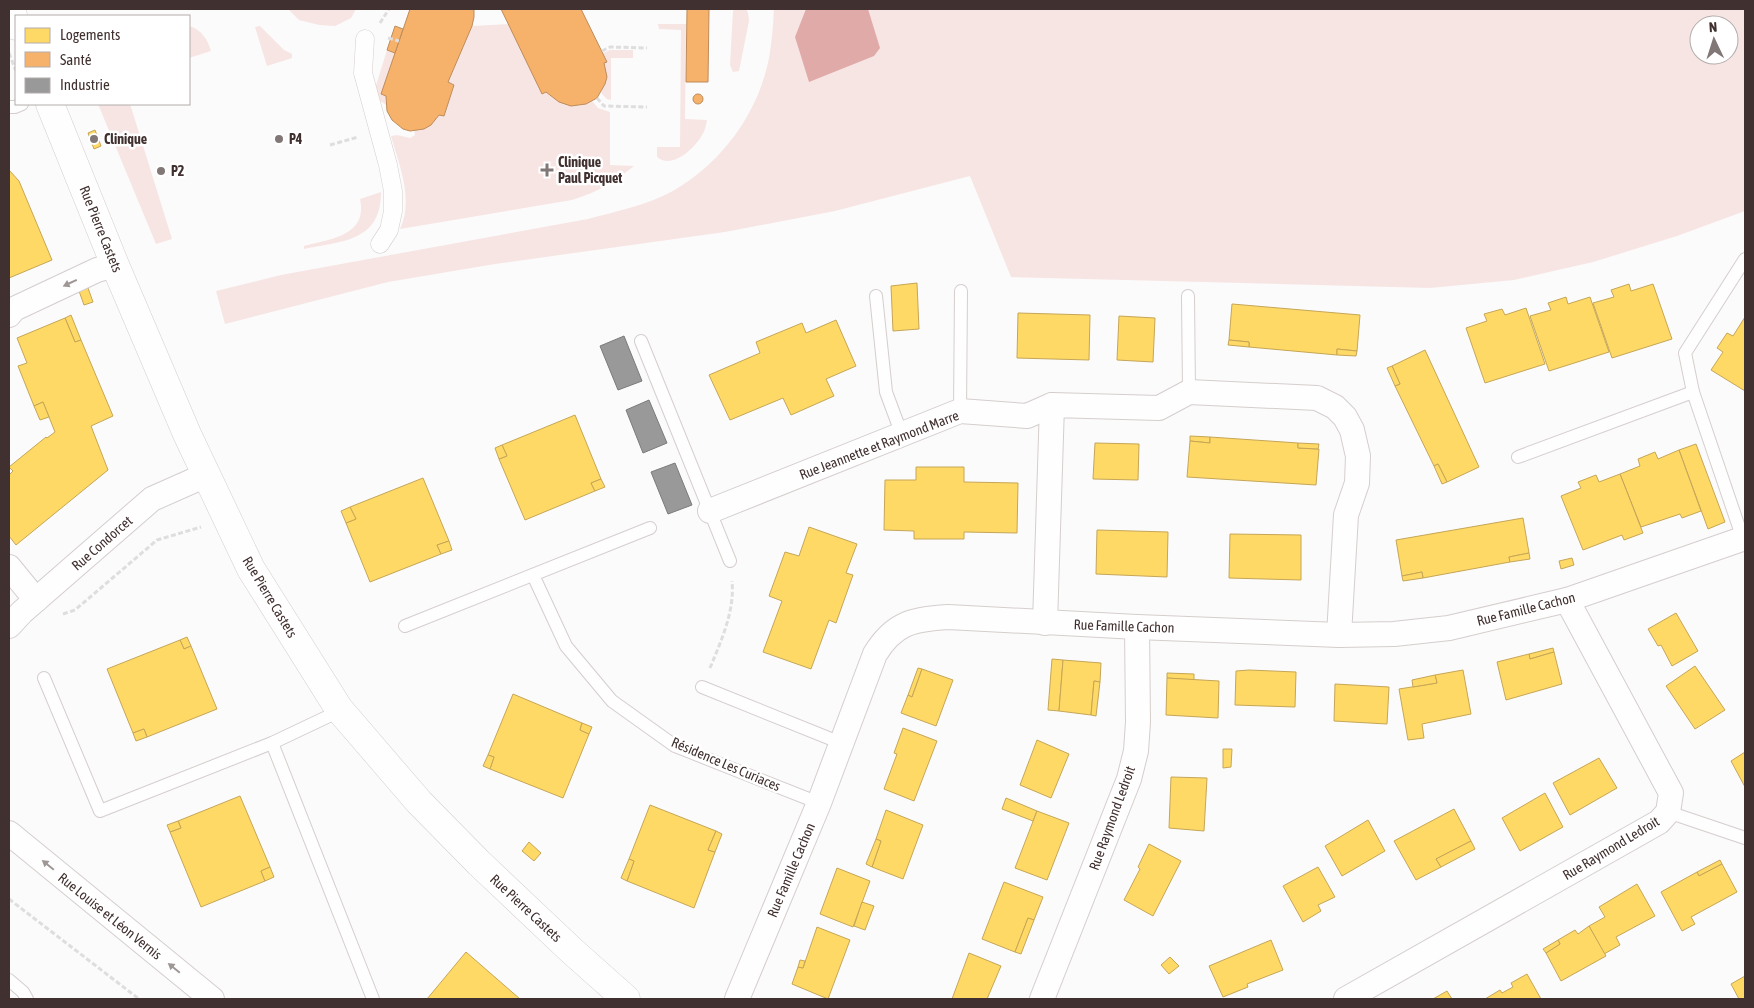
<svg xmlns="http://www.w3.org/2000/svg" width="1754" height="1008" font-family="'Asap Condensed',sans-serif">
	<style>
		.green { fill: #f7e5e4; fill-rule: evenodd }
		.water { fill: #dfaaa8 }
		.homes { fill: #ffd966; stroke: #c6a656 }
		.health { fill: #f6b26b; stroke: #bf8b59 }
		.industry { fill: #999; stroke: #7e7a79 }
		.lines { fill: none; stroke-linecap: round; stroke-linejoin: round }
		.service-casing { stroke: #d5cecd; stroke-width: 14 }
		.pedestrian-casing { stroke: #d5cecd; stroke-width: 19 }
		.minor-casing { stroke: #d5cecd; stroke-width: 26 }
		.tertiary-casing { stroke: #d5cecd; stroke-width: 29 }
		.path { stroke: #dfdddd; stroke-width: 3; stroke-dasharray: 5 2.5; stroke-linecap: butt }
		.service { stroke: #fefefe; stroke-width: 12 }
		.pedestrian { stroke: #fefefe; stroke-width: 18 }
		.minor { stroke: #fefefe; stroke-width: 24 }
		.tertiary { stroke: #fefefe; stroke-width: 28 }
		.oneway { fill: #9f9796 }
		.poi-dot { fill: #817776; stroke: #fff; stroke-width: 2 }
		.labels { text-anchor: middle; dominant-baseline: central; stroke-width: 5; stroke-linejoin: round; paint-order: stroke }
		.poi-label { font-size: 14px; font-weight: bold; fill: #40302f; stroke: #fff; text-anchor: start }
		.street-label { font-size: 14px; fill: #40302f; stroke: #fff }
	</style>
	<rect width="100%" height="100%" fill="#fbfbfb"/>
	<g class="green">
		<path d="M288,9H356L351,18L335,26L319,25L299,20Z"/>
		<path d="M735,9H746L748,13L749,21L739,71L733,72L730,65L733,11Z"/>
		<path d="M774,9H1745V211L1677,236L1593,262L1514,280L1430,288L1011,277L970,176L835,211L725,232L495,264L388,282L225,324L216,291L281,275L588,219C614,212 647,205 671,192C721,164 758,114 769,58C772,42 773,25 774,9ZM1699,25H1729V55H1699Z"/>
		<path d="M509,24L542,94L546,92C560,105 575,110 592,101L598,108L610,112V165L634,166C611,184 600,191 572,200L400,229C414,199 399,165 391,136L397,135L410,138L415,135L414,130C426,129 431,125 439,115L444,116L454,85L448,82L472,26Z"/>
		<path d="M658,24H686L685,119L707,120C706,125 705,131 702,135C695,148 672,170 657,157V147H680L681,30L659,29Z"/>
		<path d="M189,26C201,29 208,40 211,51L189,58Z"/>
		<path d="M260,26L284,50L292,54V58L267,66L255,27Z"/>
		<path d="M387,50L395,53L381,94L386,96V105L378,99L374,92Z"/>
		<path d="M610,50H633V58H611V100L607,99L601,93L607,77L604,63L607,61L603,53Z"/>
		<path d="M98,104H130L172,239L156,244Z"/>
		<path d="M381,192C381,242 342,241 304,249V246C330,239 368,236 360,199Z"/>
	</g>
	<path class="water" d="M806,9H868L880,48L874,56L809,82L795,37Z"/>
	<g class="homes">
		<path d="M95,130L101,146L94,149L88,133Z"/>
		<path d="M9,170L19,181L52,260L9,278Z"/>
		<path d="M917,283L919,329L893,331L891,286Z"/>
		<path d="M1629,284L1631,291L1653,284L1672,339L1612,358L1593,303L1614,297L1611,290Z"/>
		<path d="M88,288L93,302L84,305L79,291Z"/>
		<path d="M1566,297L1568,304L1590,297L1609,352L1549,371L1530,316L1551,310L1548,303Z"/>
		<path d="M1232,304L1360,315L1357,351L1337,349V355L1249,347V342L1229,340Z"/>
		<path d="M1526,308L1545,364L1485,383L1466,328L1487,321L1484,314L1502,309L1505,315Z"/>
		<path d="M1018,313L1090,315L1089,360L1017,358Z"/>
		<path d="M71,315L81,340L75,342L65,318Z"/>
		<path d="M1119,316L1155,318L1153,362L1117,360Z"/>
		<path d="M1745,317V391L1711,370L1723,352L1717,348L1727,333L1733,336Z"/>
		<path d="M65,318L75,342L81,340L113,416L91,426L108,470L16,545L9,536V475L13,471L9,467L46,437L47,438L55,432L43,402L34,406L18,366L27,363L17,338Z"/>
		<path d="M836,320L856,366L826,379L834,396L791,415L783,398L730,420L709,375L760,353L756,342L802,323L806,333Z"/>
		<path d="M1229,340L1249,342V347L1228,345Z"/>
		<path d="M1337,349L1357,351L1356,356L1337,355Z"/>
		<path d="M1425,350L1479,467L1447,482L1438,464L1434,466L1395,386L1400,384L1392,366Z"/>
		<path d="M1392,366L1400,384L1395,386L1387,368Z"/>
		<path d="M43,402L49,417L40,420L34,406Z"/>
		<path d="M575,415L601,479L591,483L595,491L525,520L499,459L507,456L502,445Z"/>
		<path d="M1190,436L1210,437V443L1190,441Z"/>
		<path d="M1210,437L1298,443V448L1319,449L1316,485L1187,477L1190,441L1210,443Z"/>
		<path d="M1095,443L1139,444L1138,480L1093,479Z"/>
		<path d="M1298,443L1319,444L1318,449L1298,448Z"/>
		<path d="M1696,444L1725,522L1708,529L1679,450Z"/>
		<path d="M502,445L507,456L499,459L495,448Z"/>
		<path d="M1679,450L1701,511L1682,518L1680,514L1641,527L1620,474L1640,466L1638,459L1655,452L1658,459Z"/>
		<path d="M1438,464L1447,482L1442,484L1434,466Z"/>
		<path d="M916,467H964V482L1018,483L1017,533L964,532V539H914V531L884,530L885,480H916Z"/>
		<path d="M1620,474L1643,533L1624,540L1622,535L1583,550L1561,496L1581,488L1578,482L1596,475L1599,482Z"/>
		<path d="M423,478L449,541L437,545L441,554L370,582L346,523L356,519L350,507Z"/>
		<path d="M601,479L605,487L595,491L591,483Z"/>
		<path d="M350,507L356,519L346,523L341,511Z"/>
		<path d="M1523,518L1529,553L1509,557L1510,562L1423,578L1422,572L1402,576L1396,540Z"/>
		<path d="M809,527L857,544L846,573L853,575L836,623L829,620L811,669L763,652L782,601L769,596L785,552L799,556Z"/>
		<path d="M1097,530L1168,532L1167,577L1096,574Z"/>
		<path d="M1230,534L1301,535V580L1229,578Z"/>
		<path d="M449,541L452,550L441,554L437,545Z"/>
		<path d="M1529,553L1530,559L1510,562L1509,557Z"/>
		<path d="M1572,558L1574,565L1561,569L1559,561Z"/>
		<path d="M1422,572L1423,578L1403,581L1402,576Z"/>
		<path d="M1676,613L1698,651L1672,666L1661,645L1658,646L1648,629Z"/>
		<path d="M187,637L191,646L184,649L180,640Z"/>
		<path d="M180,640L184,649L191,646L217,709L147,737L144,729L133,733L107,669Z"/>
		<path d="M1553,648L1554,652L1530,659L1529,654Z"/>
		<path d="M1554,652L1562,684L1506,700L1497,662L1529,654L1530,659Z"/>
		<path d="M1052,659L1063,660L1059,711L1048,710Z"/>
		<path d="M1063,660L1101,663L1100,682L1094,681L1091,715L1059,711Z"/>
		<path d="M1695,666L1725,710L1695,729L1666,686Z"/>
		<path d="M918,668L922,669L912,697L908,695Z"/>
		<path d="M922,669L953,680L936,726L901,713L908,695L912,697Z"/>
		<path d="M1249,670L1296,672L1295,707L1235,705L1236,671Z"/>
		<path d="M1463,670L1471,714L1422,724L1424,738L1408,740L1399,689L1437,683L1435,675Z"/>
		<path d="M1167,673L1194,674V680L1167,678Z"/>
		<path d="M1435,675L1437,683L1413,687L1412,680Z"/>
		<path d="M1167,678L1219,681L1218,718L1166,715Z"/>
		<path d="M1094,681L1100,682L1096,716L1091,715Z"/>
		<path d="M1335,684L1389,687L1387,724L1334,721Z"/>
		<path d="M513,694L582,723L580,730L589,734L563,798L490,769L494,757L488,755Z"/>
		<path d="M582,723L592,727L589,734L580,730Z"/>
		<path d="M903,728L937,741L914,801L884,789L897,754L894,753Z"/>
		<path d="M144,729L147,737L136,741L133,733Z"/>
		<path d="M1037,740L1069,754L1051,798L1020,785Z"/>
		<path d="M1223,749H1232L1231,767L1223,768Z"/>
		<path d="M1745,752V787L1731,761Z"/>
		<path d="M488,755L494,757L490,769L483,766Z"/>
		<path d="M1599,758L1617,788L1570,815L1553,783Z"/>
		<path d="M1171,777L1207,778L1204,831L1169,828Z"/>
		<path d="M1545,793L1563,827L1520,851L1502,818Z"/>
		<path d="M240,796L270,867L261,871L265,881L201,907L170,832L181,828L178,821Z"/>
		<path d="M1006,798L1037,811L1033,821L1002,809Z"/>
		<path d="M650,805L716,831L708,850L715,852L694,908L627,881L634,861L629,859Z"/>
		<path d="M1454,809L1471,841L1436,859L1441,867L1416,880L1394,841Z"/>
		<path d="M886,810L923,825L903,879L872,867L881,841L876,839Z"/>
		<path d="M1037,811L1069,823L1047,880L1015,868Z"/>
		<path d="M1368,820L1385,851L1342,876L1325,846Z"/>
		<path d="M178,821L181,828L170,832L167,825Z"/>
		<path d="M716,831L722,834L715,852L708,850Z"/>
		<path d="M876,839L881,841L872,867L866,864Z"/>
		<path d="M1471,841L1475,849L1441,867L1436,859Z"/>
		<path d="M529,842L541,853L534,861L522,851Z"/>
		<path d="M1149,844L1181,861L1153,916L1124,900L1140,869L1138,867Z"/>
		<path d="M629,859L634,861L627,881L621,878Z"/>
		<path d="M1720,860L1722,864L1699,876L1697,872Z"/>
		<path d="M1722,864L1737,892L1691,917L1695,924L1682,931L1661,892L1697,872L1699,876Z"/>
		<path d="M270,867L274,877L265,881L261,871Z"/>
		<path d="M1318,867L1335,897L1318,905L1321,911L1303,922L1283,886Z"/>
		<path d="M837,868L870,881L853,927L820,914Z"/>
		<path d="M1004,882L1043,897L1034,920L1028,918L1015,952L982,939Z"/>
		<path d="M1637,884L1655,916L1616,937L1620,945L1604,954L1589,926L1605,917L1599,907Z"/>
		<path d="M862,902L874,906L865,930L854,926Z"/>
		<path d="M1028,918L1034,920L1021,954L1015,952Z"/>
		<path d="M1589,926L1606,956L1561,981L1546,953L1560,944L1558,940L1575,930L1578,934Z"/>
		<path d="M817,927L850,940L828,999L792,984L798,967L803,968Z"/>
		<path d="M1271,940L1283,970L1247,984L1248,987L1223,997L1209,966Z"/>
		<path d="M1558,940L1560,944L1546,953L1543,949Z"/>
		<path d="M466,952L520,999H427Z"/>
		<path d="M969,953L1001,966L987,999H952Z"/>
		<path d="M1170,957L1179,966L1169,974L1161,965Z"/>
		<path d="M800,960L805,961L803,968L798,967Z"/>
		<path d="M1527,974L1541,999H1485L1500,990L1502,993L1513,987L1511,983Z"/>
		<path d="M1745,976V999H1739L1731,984Z"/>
		<path d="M1447,991L1452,999H1433Z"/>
	</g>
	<g class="health">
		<path d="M410,9H474V17L472,26L448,82L454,85L444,116L439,115L431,125L424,129L410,131L403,129L392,120L387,111L386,96L381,94Z"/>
		<path d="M501,9H581L607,62L604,63L607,77L605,84L597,98L586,104L571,106L559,102L546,92L542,94Z"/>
		<path d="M687,9H709L708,82H686Z"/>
		<path d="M395,26L403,29L395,53L387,50Z"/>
		<circle cx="698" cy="99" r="5"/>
	</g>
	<g class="industry">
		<path d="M624,336L642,381L618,390L600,346Z"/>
		<path d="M649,400L667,443L643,453L626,410Z"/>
		<path d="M675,463L692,505L668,514L651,472Z"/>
	</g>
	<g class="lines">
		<g class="service-casing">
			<g id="service">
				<path d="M9,107H15L22,104"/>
				<path d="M876,296L886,392L902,435"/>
				<path d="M1188,296L1189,392"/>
				<path d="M641,341L730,561"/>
				<path d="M1693,392L1685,353L1745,259"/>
				<path d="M960,411L961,291"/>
				<path d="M1518,457L1693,392L1743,539"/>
				<path d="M533,575L566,646L612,701L675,746L819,803"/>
				<path d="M405,626L650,528"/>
				<path d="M44,678L100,811L272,743L329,716L339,709"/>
				<path d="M702,687L841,743"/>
				<path d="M272,743L373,999"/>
				<path d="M1668,812L1745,838"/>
				<path d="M9,980L23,992L27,999"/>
			</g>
		</g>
		<g class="pedestrian-casing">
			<path id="pedestrian" d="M365,39L363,73L388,165L393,191V211L389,230L380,244"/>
		</g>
		<g class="minor-casing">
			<g id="minor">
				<path d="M9,315L14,309L97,270L115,265"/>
				<path d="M710,511L960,411L1027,416L1052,405"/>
				<path d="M9,567L36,600"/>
				<path d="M1045,623L1052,405L1159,408L1189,392L1317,398L1335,407L1345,417L1352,430L1358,456L1357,483L1346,515L1339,635"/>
				<path d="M9,626L22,612L152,499L206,475"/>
				<path d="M9,833L212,999"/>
				<path d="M737,999L819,803L875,654C894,623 913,619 948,617L1137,627L1339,635L1394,634L1449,628L1567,600L1745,538"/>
				<path d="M1042,999L1129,779L1136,751L1138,722L1137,627"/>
				<path d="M1346,999L1659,822L1668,812L1671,793L1567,600"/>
			</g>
		</g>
		<g class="tertiary-casing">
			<g id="tertiary">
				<path d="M11,9L16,26"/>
				<path d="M50,104L115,265L187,434L251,569L339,709L419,802L479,863L571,950L626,999"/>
			</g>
		</g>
		<g class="path">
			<path d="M380,23L389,9"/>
			<path d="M388,38L399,41"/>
			<path d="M602,51L610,47L647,48"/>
			<path d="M9,53L16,71"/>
			<path d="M597,98L604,106L647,107"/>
			<path d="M330,145L358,137"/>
			<path d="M63,614L75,610L157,540L201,527"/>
			<path d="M710,668C721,641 735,611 732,581"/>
			<path d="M9,899L139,999"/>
		</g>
		<use href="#service" class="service"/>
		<use href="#pedestrian" class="pedestrian"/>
		<use href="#minor" class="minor"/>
		<use href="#tertiary" class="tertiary"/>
	</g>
	<defs><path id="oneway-solid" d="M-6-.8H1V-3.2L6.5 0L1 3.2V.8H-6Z" transform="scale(1.25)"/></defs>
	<g class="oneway">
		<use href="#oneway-solid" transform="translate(70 283) rotate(155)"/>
		<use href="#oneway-solid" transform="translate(48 865) rotate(-141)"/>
		<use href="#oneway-solid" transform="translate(174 968) rotate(-141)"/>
	</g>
	<g class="poi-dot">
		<circle cx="94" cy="139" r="5"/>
		<circle cx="279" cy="139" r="5"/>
		<path d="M544.5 162.5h5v5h5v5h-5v5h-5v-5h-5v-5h5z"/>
		<circle cx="161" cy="171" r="5"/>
	</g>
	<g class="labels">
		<g class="poi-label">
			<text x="104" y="139">Clinique</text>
			<text x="289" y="139">P4</text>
			<text x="558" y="162">Clinique<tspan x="558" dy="16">Paul Picquet</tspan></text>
			<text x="171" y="171">P2</text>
		</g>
		<g class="street-label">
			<text transform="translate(101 229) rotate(68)">Rue Pierre Castets</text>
			<text transform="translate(879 445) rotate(-21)">Rue Jeannette et Raymond Marre</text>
			<text transform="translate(102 543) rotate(-41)">Rue Condorcet</text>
			<text transform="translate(270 597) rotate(59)">Rue Pierre Castets</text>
			<text transform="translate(1526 609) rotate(-14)">Rue Famille Cachon</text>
			<text transform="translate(1124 626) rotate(2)">Rue Famille Cachon</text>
			<text transform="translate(726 764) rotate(23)">Résidence Les Curiaces</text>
			<text transform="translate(1112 818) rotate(-70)">Rue Raymond Ledroit</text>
			<text transform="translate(1611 848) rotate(-31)">Rue Raymond Ledroit</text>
			<text transform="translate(791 870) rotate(-67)">Rue Famille Cachon</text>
			<text transform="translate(526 908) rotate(43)">Rue Pierre Castets</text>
			<text transform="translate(110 916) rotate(39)">Rue Louise et Léon Vernis</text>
		</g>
	</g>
	<rect width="1754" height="1008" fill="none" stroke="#40302f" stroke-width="20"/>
	<rect x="15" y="15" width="175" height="90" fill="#ffffff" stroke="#b3acac"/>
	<rect x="25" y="28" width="25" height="15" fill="#ffd966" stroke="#b3acac"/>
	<text x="60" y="40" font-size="15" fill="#40302f">Logements</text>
	<rect x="25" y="52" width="25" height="15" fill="#f6b26b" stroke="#b3acac"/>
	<text x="60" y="65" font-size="15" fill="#40302f">Santé</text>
	<rect x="25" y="78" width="25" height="15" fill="#999999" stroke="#b3acac"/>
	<text x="60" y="90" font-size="15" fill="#40302f">Industrie</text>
	<g transform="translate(1714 40) rotate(356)"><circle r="24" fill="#ffffff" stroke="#b3acac"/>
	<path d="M0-4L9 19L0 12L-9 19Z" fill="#817776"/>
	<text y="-8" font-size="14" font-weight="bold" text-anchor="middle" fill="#40302f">N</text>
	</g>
</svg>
